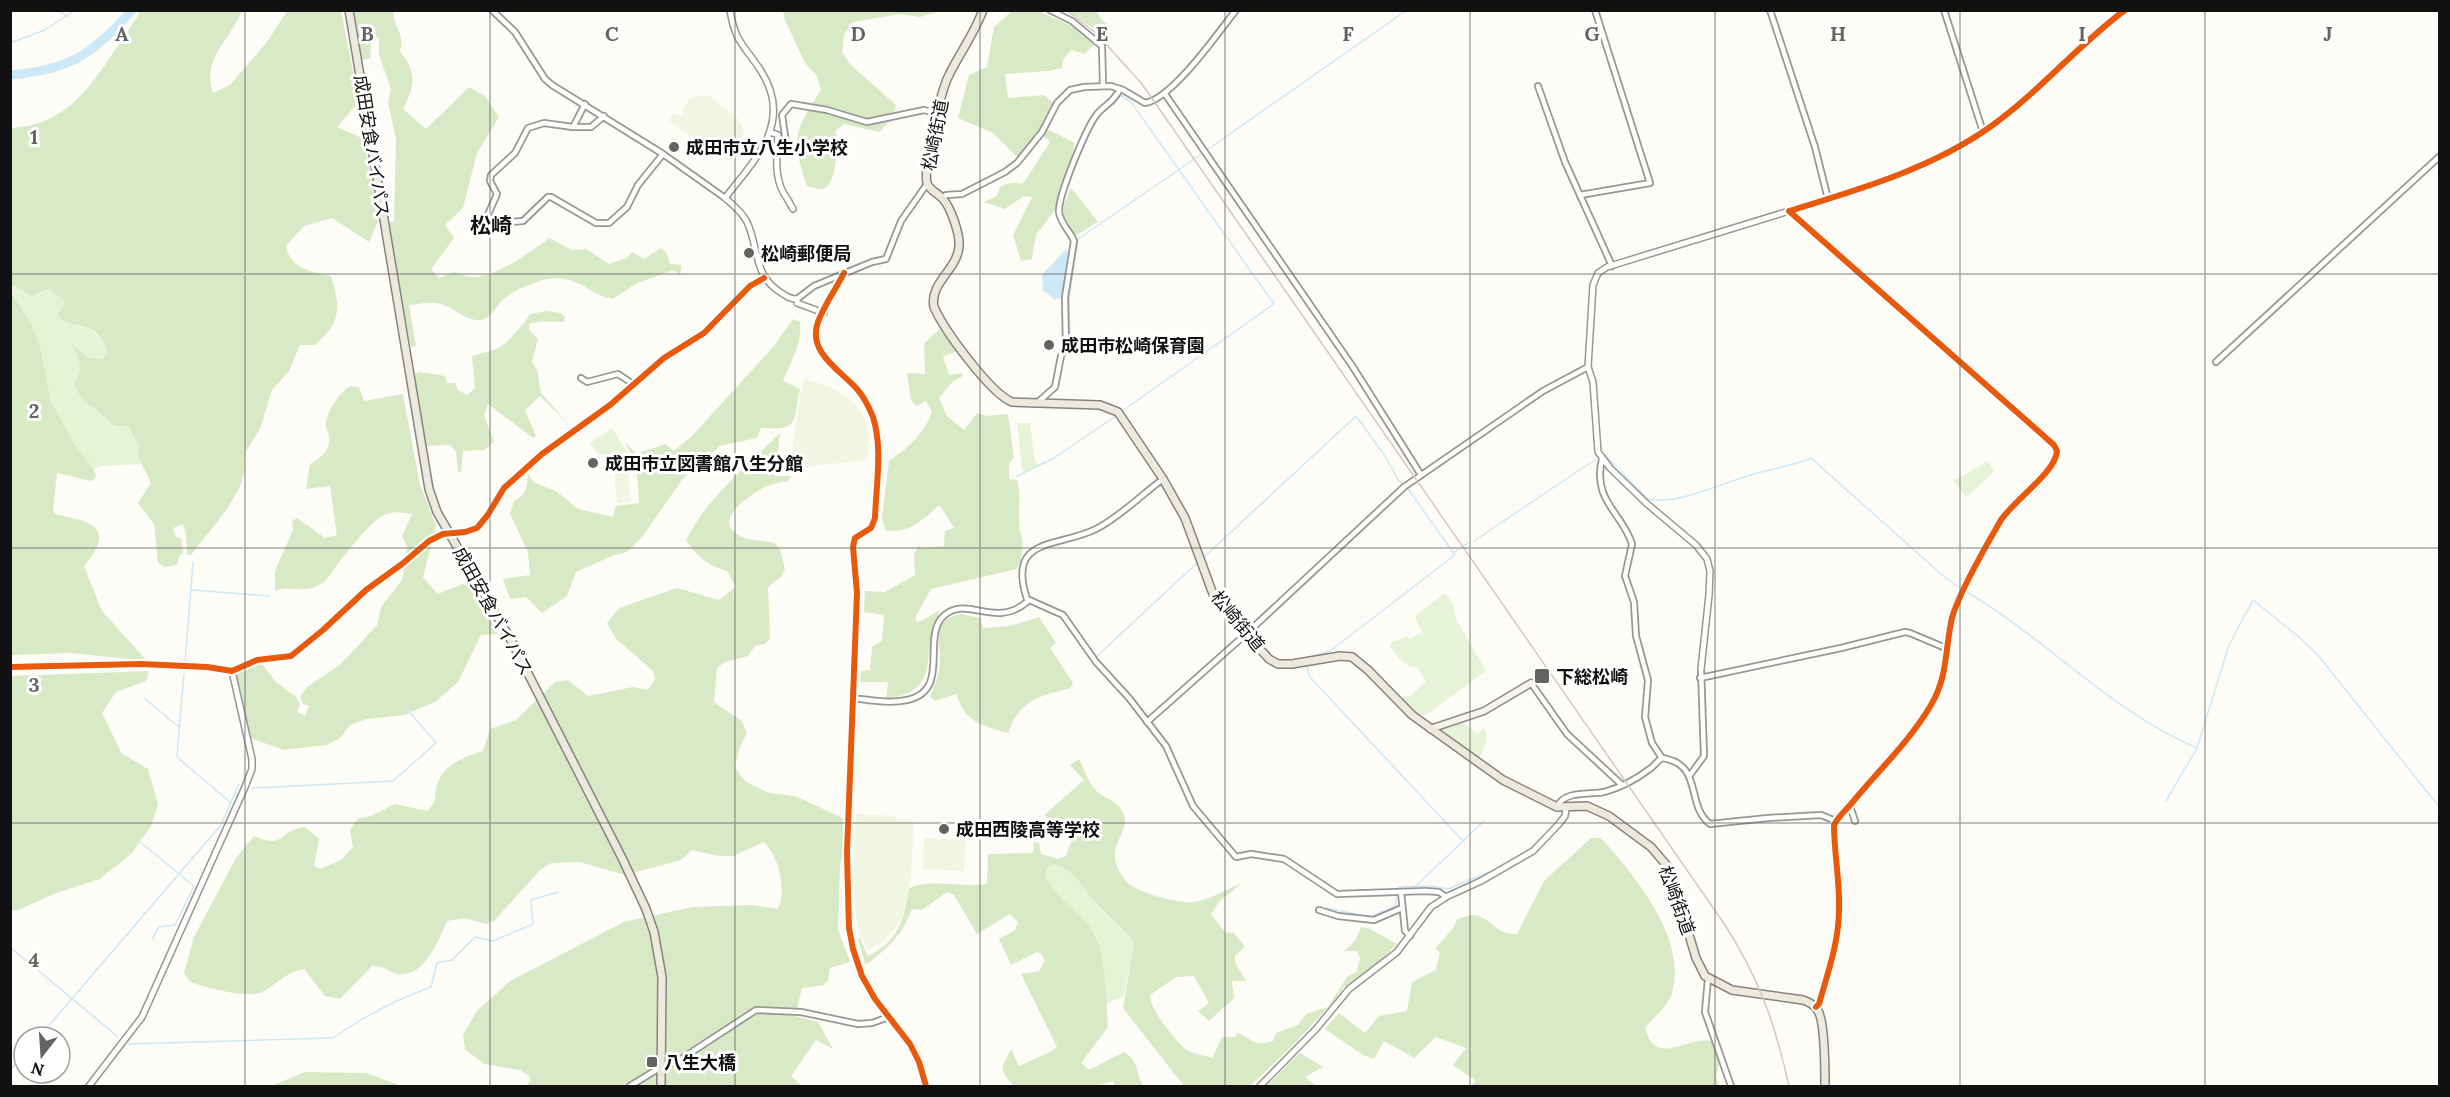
<svg xmlns="http://www.w3.org/2000/svg" width="2450" height="1097" font-family="Lora,'Noto Sans JP',serif">
	<style>
		.green { fill: #e7f3d7 }
		.forest { fill: #d8eac5 }
		.pitch { fill: #f0f6e1 }
		.water { fill: #cde8f7 }
		.lines { fill: none; stroke-linecap: round; stroke-linejoin: round }
		.stream { stroke: #cde8f7; stroke-width: 1.5 }
		.river { stroke: #cde8f7; stroke-width: 9 }
		.minor-casing { stroke: #979795; stroke-width: 8 }
		.tertiary-casing { stroke: #979795; stroke-width: 8 }
		.secondary-casing { stroke: #8e8d8b; stroke-width: 9 }
		.primary-casing { stroke: #858482; stroke-width: 10 }
		.minor { stroke: #fffffe; stroke-width: 4.5 }
		.tertiary { stroke: #fffffe; stroke-width: 5 }
		.secondary { stroke: #f6f4eb; stroke-width: 6 }
		.primary { stroke: #ede9dc; stroke-width: 7 }
		.rail { stroke: #d9c6c7; stroke-width: 1.5 }
		.cycleway-casing { stroke: #fff; stroke-width: 10 }
		.cycleway { stroke: #e8590c; stroke-width: 6 }
		.grid { fill: none; stroke: #646362; stroke-width: 1.5; stroke-opacity: 0.55 }
		.poi-dot { fill: #646362; stroke: #fff; stroke-width: 2 }
		.labels { text-anchor: middle; dominant-baseline: central; stroke-width: 6; stroke-linejoin: round; paint-order: stroke }
		.street-label { font-size: 18px; fill: #111; stroke: #fff }
		.poi-label { font-size: 18px; font-weight: bold; fill: #111; stroke: #fff; text-anchor: start }
		.quarter-label { font-size: 21px; font-weight: bold; fill: #111; stroke: #fff }
		.grid-label { font-size: 20px; text-anchor: middle; font-weight: bold; fill: #646362; stroke: #fff; stroke-width: 6; stroke-linejoin: round; paint-order: stroke }
	</style>
	<rect width="100%" height="100%" fill="#fdfcf7"/>
	<g class="green">
		<path d="M11,284L31,296L49,289L64,301L63,309L58,313C66,333 96,315 107,352L102,359C89,361 82,352 73,344L81,363L80,374L92,408L115,426H128L138,446L141,464L100,466L94,470C78,449 59,425 51,399C43,374 41,348 31,324C26,310 11,299 11,284Z"/>
		<path d="M1017,423H1030L1034,457L1038,465L1025,472L1022,469Z"/>
		<path d="M612,428L634,463H627L625,469L615,471L616,459L597,453L590,443Z"/>
		<path d="M1987,461L1994,472L1966,497L1953,480L1963,476Z"/>
		<path d="M1445,593L1453,604L1456,619L1486,671L1427,714L1417,717L1400,699L1406,695L1409,697L1426,682L1417,667C1403,667 1398,657 1390,646L1391,643L1407,636L1410,639L1422,632L1415,616Z"/>
		<path d="M1462,723L1478,734L1484,727C1490,740 1485,748 1478,760L1439,733L1440,729Z"/>
		<path d="M1055,864C1080,874 1081,889 1098,905C1111,917 1122,929 1134,942L1124,996L1105,1004V977L1100,946L1090,926L1063,900L1045,878L1047,868Z"/>
	</g>
	<g class="forest">
		<path d="M140,11H242C231,39 201,59 213,93L230,85L267,42L287,11H341L359,102L337,127L364,139L379,219L369,242L332,218L304,226L286,246C290,269 312,272 331,276C341,309 341,322 315,345H300L289,371L272,390L260,429L245,453V470L240,487L225,512L191,555H187L186,534L183,524L173,528L176,537L181,539L183,553L179,556L177,565L164,567L158,562L154,524L138,503L151,483L139,458L138,445L128,426H115L82,399L74,385C84,367 80,360 71,342C80,351 88,361 102,359L107,352C97,314 67,334 57,313L63,308L64,301L49,289L31,296L11,284V128C64,125 87,92 115,50C123,37 133,25 140,11Z"/>
		<path d="M354,11H394C391,26 406,31 400,52C417,71 415,87 403,109L426,129L469,87L485,96L499,117L477,153L463,208L445,225L454,238L431,269L439,278L454,272C462,275 470,278 478,277C500,273 532,252 549,238L572,250L586,249L609,264L627,258L632,252L644,259L661,248L666,252L670,264L682,265L680,275L674,270L637,283L613,299C590,296 578,274 548,279C539,280 513,291 506,297C496,304 493,319 479,320C466,321 453,307 441,304C432,301 418,304 409,305L416,346L411,347L394,260L389,223L394,221L396,139L388,102L391,89L379,55V39L372,33L370,58L362,60Z"/>
		<path d="M783,11H940L920,17L900,14L853,22L844,35L842,53L852,66L896,105L893,118L879,132L844,124L836,130C837,142 838,187 822,189C818,189 811,187 807,186C791,139 794,131 821,90L817,76L805,63L785,20Z"/>
		<path d="M1012,11H1038L1072,26L1095,44L1084,54L1071,50L1063,60L1062,68L1048,71L1005,74L1008,98L1044,95L1053,103L1043,127L1075,143L1069,172L1055,210L1036,235L1032,259L1021,261L1013,235L1032,197L1024,196L1005,209L984,202L997,196L1000,187C1008,183 1013,182 1022,184L1025,181L1050,142L1039,132L1020,156L1017,157L993,133L958,118L969,75L987,67L994,27Z"/>
		<path d="M1067,11H1096L1102,20L1110,26L1104,35Z"/>
		<path d="M1071,188L1098,222L1075,236L1062,216L1064,205Z"/>
		<path d="M10,291L30,321L40,347L51,401L73,442L94,470L96,477L91,481L57,473L53,511L55,514C91,522 117,526 84,566L102,611L147,661L71,653L11,655Z"/>
		<path d="M546,311L561,313L565,317L564,322C552,322 542,320 529,324V330L538,339L532,362L537,370L541,393L571,427L540,396L525,410L536,436L533,438L488,404L484,415L494,442L484,450L463,451L461,472H458L456,451L450,445L423,446L414,374L420,372L445,376L447,383H455L458,390L467,395L475,388L472,356L497,349L507,342L524,323L530,314Z"/>
		<path d="M793,319L800,322C803,342 790,363 783,381L800,389C792,421 802,431 761,428L757,438L720,446L684,477L642,537L627,552L612,556L576,572L567,596L542,613L526,597L510,599L503,579L530,575L528,552L510,514L514,501C528,494 527,487 528,473L533,482L556,491L578,509L613,517L616,506L639,503C638,478 638,464 624,441L636,454L665,444L674,451L692,436L774,346Z"/>
		<path d="M940,329L956,352L943,356L949,375L962,373L963,376L953,381L939,398L947,416L964,430L977,413L988,416L1008,414L1014,458L1009,463V479L1017,480C1021,494 1019,500 1019,513C1018,540 1029,540 1017,569L931,589L916,616V622L923,620L938,611L940,616C917,653 946,691 886,699L888,682H860L861,671L870,670L872,647L882,641L884,615L864,612L865,591L885,592L915,575L914,555L918,546L924,548L944,546L945,531L954,528L941,507L938,506C922,520 908,535 885,530L882,518L889,461C909,447 923,435 932,412L926,401L916,406L911,400L907,373L925,374L924,343Z"/>
		<path d="M350,386L359,387L364,401L403,394L420,485L436,525L423,577L438,594L463,584L471,588L498,634L481,635L458,682L435,702L404,715L367,719L350,725L340,738L327,745L284,750L250,738L245,723L236,676L243,668L261,663L276,682L296,697L300,704L297,712L305,716L309,706L303,704L300,697L307,687L341,664L377,625L381,607L402,580L407,547L402,536L412,514C406,513 396,511 389,513C374,516 347,552 337,565C331,573 328,580 319,585C303,594 290,585 275,591V571L293,530L292,521L297,518L325,538L337,535L330,486L306,489L310,464C321,458 332,450 329,435C328,434 326,427 326,426C326,412 339,393 350,386Z"/>
		<path d="M780,433L775,476H791L788,481C780,482 772,484 765,487C754,492 717,517 733,531C742,541 761,540 774,543L780,549L785,569L781,577L768,587L770,639L765,644L755,646L748,656L725,662L717,668L714,702L742,721L747,733L739,749L735,768L746,782L769,793L795,796L845,819L847,837L840,865L838,929L850,962L830,968L828,981L824,985L802,988L795,1016L818,1022L833,1049L816,1040L791,1076L802,1086H526L530,1081L529,1075L519,1070L484,1064L465,1049L463,1035L477,1011L510,981L624,922L692,907L752,905L778,909C787,890 779,857 764,842L733,856H719L692,850L681,860L625,875L580,862L551,863L540,870L494,921L486,924L464,918L447,921C438,941 425,977 398,974C389,973 387,966 372,966L340,999L325,996L304,969C282,973 276,987 259,993C243,998 206,987 190,982L184,973L194,937L236,858L254,836C285,850 279,830 305,827L319,839L314,866L320,869L341,860L353,847L350,830L357,819L371,816L395,804L427,811C441,797 432,796 438,782C446,763 465,757 483,751L490,729L516,720L555,682L568,680L588,696L633,687L647,690L655,680L653,671L616,639L607,623L619,608L677,588L719,600L736,587L727,571C708,566 697,557 686,540C707,498 747,466 780,433Z"/>
		<path d="M961,614L980,618L983,628L1010,626L1039,617L1056,643L1050,648L1073,683L1070,688C1040,696 1019,700 1008,733C981,725 966,723 956,694L935,701L930,696C934,686 939,675 940,664C941,642 929,621 961,614Z"/>
		<path d="M149,671L146,681L116,692L102,713L122,754L148,769L158,804L151,826L132,853L100,879L56,893L18,910H11V676Z"/>
		<path d="M1079,759C1084,768 1087,780 1094,788C1103,800 1118,799 1124,815C1129,829 1112,844 1115,859C1117,869 1123,880 1132,886C1144,894 1180,904 1194,902C1209,900 1227,889 1242,883L1219,902L1211,914L1225,932L1234,933L1245,947L1235,956V962L1246,981H1232L1234,998L1209,1021L1198,1011L1209,1003L1194,976L1176,977L1150,995C1149,1008 1175,1040 1185,1049C1192,1054 1204,1055 1212,1058L1222,1037H1235L1238,1033C1254,1040 1253,1047 1273,1041L1276,1033L1298,1025L1306,1014L1328,1007L1347,977L1357,971L1360,958L1357,951H1344L1355,941L1361,927L1368,928L1397,944L1376,965L1343,988L1335,1000L1293,1045L1250,1086H1184L1123,1008L1134,942C1122,928 1110,917 1098,905C1081,889 1080,874 1055,864L1047,868L1045,878L1063,900L1090,926L1100,946L1105,977L1108,1027L1081,1063L1089,1070L1124,1052C1140,1062 1135,1072 1143,1086H1115L1113,1081L1097,1086H1014L1005,1076L1002,1067L1011,1049L1019,1066L1050,1052L1057,1047L1021,974L1039,971L1045,960L1041,954L1037,952L1011,965L999,939L1015,930L1018,922L1010,914L977,934L954,895L947,892L922,910L912,909C902,936 890,945 869,963L865,964L858,939L860,938L868,956C899,941 904,919 909,888C934,878 961,888 987,884L988,854L1033,853L1034,842L1039,843L1041,854L1058,859L1066,856L1073,836L1044,815L1084,780L1070,765Z"/>
		<path d="M1591,838H1601C1635,876 1690,941 1671,996C1666,1007 1652,1019 1645,1028C1657,1070 1687,1033 1716,1042L1721,1056L1716,1077L1719,1086H1471L1476,1081L1453,1065L1466,1048L1436,1037L1414,1058L1384,1041L1374,1059L1363,1055L1325,1029L1339,1013L1365,1033L1379,1016L1407,1011L1412,982L1436,970L1440,952L1435,949L1454,927L1457,919C1462,918 1468,915 1472,915C1491,916 1496,936 1517,934L1544,881Z"/>
		<path d="M1300,1053L1323,1067L1305,1077L1316,1086H1266Z"/>
		<path d="M305,1072L366,1073L402,1086H271Z"/>
	</g>
	<g class="pitch">
		<path d="M703,95L709,96L739,120L744,131C740,143 736,149 724,150L732,157L727,161L668,120L674,113L682,118C682,104 689,97 703,95Z"/>
		<path d="M805,379C836,387 866,401 869,436C869,444 870,452 866,460L795,468L790,464L800,397Z"/>
		<path d="M628,471L631,502L617,503L614,472Z"/>
		<path d="M856,814L896,816V819L913,820C912,853 914,903 894,930C887,939 877,944 868,950C847,923 855,848 856,814Z"/>
		<path d="M924,838L966,840L964,871L923,869Z"/>
	</g>
	<path class="water" d="M1065,250L1071,253L1062,297L1054,300L1050,295L1043,291L1042,275Z"/>
	<g class="lines">
		<g class="stream">
			<path d="M58,10L67,17"/>
			<path d="M10,43L45,30L75,10"/>
			<path d="M1114,105L1120,95L1131,102L1274,304L1122,411"/>
			<path d="M1207,150L1407,10"/>
			<path d="M1070,343L1069,299L1078,239L1203,153"/>
			<path d="M1604,454L1648,499C1677,506 1727,481 1757,473C1776,468 1792,466 1811,458L1941,574L1961,589"/>
			<path d="M1017,476L1054,458L1116,416"/>
			<path d="M1474,541L1596,459"/>
			<path d="M1455,552L1468,543"/>
			<path d="M1204,557L1356,416L1385,456L1399,481L1409,490L1455,555L1330,651L1307,658"/>
			<path d="M192,590L269,596"/>
			<path d="M1965,591C2046,638 2110,711 2197,748"/>
			<path d="M1096,657L1198,562"/>
			<path d="M185,663L193,562"/>
			<path d="M1307,666L1309,676L1463,841"/>
			<path d="M184,674L177,757L231,803"/>
			<path d="M144,698L180,728"/>
			<path d="M252,788L393,781L436,743L406,708"/>
			<path d="M2166,801L2197,748L2229,645L2253,600L2299,637L2317,654L2440,808"/>
			<path d="M140,842L194,886L175,925L159,927L152,939"/>
			<path d="M1416,886L1484,821"/>
			<path d="M1326,908L1371,917L1395,906L1399,887L1429,886L1448,889L1489,872"/>
			<path d="M10,947L117,1036"/>
			<path d="M39,1037L221,825L239,784"/>
			<path d="M128,1044L333,1038C364,1016 395,1000 431,987L437,963L452,960L475,937L493,941L533,924L531,900L558,892"/>
			<path d="M10,1070L24,1054"/>
		</g>
		<path class="river" d="M10,75C70,70 92,55 132,10"/>
		<g class="minor-casing">
			<g id="minor">
				<path d="M492,10L515,32L545,79L552,85L663,154L725,198"/>
				<path d="M1050,10L1072,21L1102,46L1103,86"/>
				<path d="M1770,10L1815,147L1828,199"/>
				<path d="M1944,10L1983,132"/>
				<path d="M1538,86L1565,162L1612,266"/>
				<path d="M1165,94L1353,367L1421,475"/>
				<path d="M585,104L573,127L544,123L528,128L515,153L491,175L490,181L497,194L487,217L489,224L523,221L548,197H551L596,223H609L627,207L638,185L663,154"/>
				<path d="M573,127H591L604,116"/>
				<path d="M776,150L782,149L786,142L782,115L791,104L827,110L867,122L924,110L938,114"/>
				<path d="M1580,195L1650,183L1595,10"/>
				<path d="M942,198L946,195L962,194L1005,172L1017,163L1042,132L1057,103L1070,90L1084,87L1111,86L1123,90L1145,103C1172,99 1218,33 1236,10"/>
				<path d="M844,273C836,289 824,305 818,322C807,352 840,370 857,389C864,397 869,407 873,417C883,448 876,486 875,518L871,528L855,538L853,547L857,593L847,853L849,928L853,949L862,976L875,999L910,1044L919,1062L926,1086"/>
				<path d="M797,299L814,286L872,262L886,259L901,221L927,184"/>
				<path d="M2216,362L2440,156"/>
				<path d="M581,378L587,382L618,374L633,384"/>
				<path d="M1036,404L1055,387L1061,356L1066,348L1065,297L1074,241C1070,231 1060,223 1059,212C1058,196 1087,125 1098,113C1108,102 1112,104 1120,89"/>
				<path d="M1602,459C1592,501 1622,512 1632,544L1625,576L1634,602L1636,636L1648,680L1645,717L1652,743L1662,758"/>
				<path d="M1163,479C1141,495 1120,517 1096,529C1058,548 1006,536 1027,599L1063,615L1096,662L1129,698L1166,746L1193,806L1236,857L1251,854L1284,859L1337,894L1425,891L1439,892L1446,897"/>
				<path d="M232,671L257,660L291,656L323,630L366,590L402,564L429,541L443,534L465,532L477,528L487,516L504,488L542,454L610,405L664,358L704,333L750,286L764,278"/>
				<path d="M1700,678L1841,648L1905,632L1910,633L1948,649"/>
				<path d="M1531,683L1567,734L1622,785"/>
				<path d="M852,698C870,700 889,704 907,700C955,690 916,630 949,612C971,599 998,628 1028,601"/>
				<path d="M1147,722L1246,634L1404,487L1543,391L1588,367"/>
				<path d="M1690,775L1704,756L1701,669"/>
				<path d="M1850,806L1855,821"/>
				<path d="M1557,807C1564,790 1590,795 1604,792C1620,788 1638,778 1651,768C1655,765 1657,761 1662,758C1704,764 1685,805 1710,824L1768,818L1821,815L1836,821"/>
				<path d="M1401,892L1405,931L1410,936"/>
				<path d="M1319,910L1338,916L1374,920L1402,908"/>
				<path d="M1708,979L1705,1012L1731,1086"/>
				<path d="M630,1086L661,1067L678,1061L756,1010L801,1012L858,1024L872,1023L889,1017"/>
			</g>
		</g>
		<g class="tertiary-casing">
			<g id="tertiary">
				<path d="M730,10C735,43 745,46 761,71C794,123 755,159 725,198C733,205 742,212 747,222C759,247 753,275 780,292C786,296 790,299 797,299V303L824,313"/>
				<path d="M770,132L778,135C777,154 774,175 783,192C787,198 790,203 793,209"/>
				<path d="M10,667L141,664L207,667L232,671L252,759V769L245,787L142,1017L89,1086"/>
				<path d="M1701,669L1709,595L1710,571L1707,559L1696,545L1646,503L1610,468L1598,452L1593,382L1588,367L1593,285L1598,273L1607,267L1789,211"/>
				<path d="M1816,1007L1819,1004C1828,972 1839,942 1839,909C1840,881 1834,853 1834,825C1838,817 1845,811 1851,804C1877,772 1910,741 1931,705C1948,677 1945,648 1952,618C1959,592 1987,544 2001,520C2015,499 2056,472 2057,451L2054,445L1789,211C1857,190 1931,169 1990,127C2038,93 2077,46 2125,10"/>
				<path d="M1260,1086L1316,1029L1349,989L1397,952L1431,907L1448,896L1481,881L1533,851L1558,825L1565,816L1566,809"/>
			</g>
		</g>
		<g class="secondary-casing">
			<path id="secondary" d="M1430,729L1484,711L1531,683"/>
		</g>
		<g class="primary-casing">
			<g id="primary">
				<path d="M349,10L429,489L437,512L512,642L622,858L646,909L654,932L662,977L661,1086"/>
				<path d="M983,10C974,34 960,53 949,75C941,90 923,167 927,183C929,190 938,193 943,199C951,208 960,234 959,246C958,269 929,283 934,307C944,330 990,393 1012,402L1100,405L1118,412L1163,479L1185,518L1213,594L1222,607L1269,659L1278,664H1292L1340,656L1352,657L1368,670L1412,715L1503,780L1557,807L1587,806L1609,816L1651,847L1669,868L1696,958L1705,976L1732,990L1803,1000C1809,1002 1815,1005 1818,1011C1825,1022 1825,1071 1825,1086"/>
			</g>
		</g>
		<use href="#minor" class="minor"/>
		<use href="#tertiary" class="tertiary"/>
		<use href="#secondary" class="secondary"/>
		<use href="#primary" class="primary"/>
		<path class="rail" d="M1066,10L1096,33L1142,84L1725,925C1760,980 1775,1024 1789,1086"/>
		<g class="cycleway-casing">
			<g id="cycleway">
				<path d="M844,273C836,289 824,305 818,322C807,352 840,370 857,389C864,397 869,407 873,417C883,448 876,486 875,518L871,528L855,538L853,547L857,593L847,853L849,928L853,949L862,976L875,999L910,1044L919,1062L926,1086"/>
				<path d="M10,667L141,664L207,667L232,671L257,660L291,656L323,630L366,590L402,564L429,541L443,534L465,532L477,528L487,516L504,488L542,454L610,405L664,358L704,333L750,286L764,278"/>
				<path d="M1816,1007L1819,1004C1828,972 1839,942 1839,909C1840,881 1834,853 1834,825C1838,817 1845,811 1851,804C1877,772 1910,741 1931,705C1948,677 1945,648 1952,618C1959,592 1987,544 2001,520C2015,499 2056,472 2057,451L2054,445L1789,211C1857,190 1931,169 1990,127C2038,93 2077,46 2125,10"/>
			</g>
		</g>
		<use href="#cycleway" class="cycleway"/>
	</g>
	<path class="grid" d="M245,10V1086M490,10V1086M735,10V1086M980,10V1086M1225,10V1086M1470,10V1086M1715,10V1086M1960,10V1086M2205,10V1086M10,274H2440M10,548H2440M10,823H2440"/>
	<g class="poi-dot">
		<circle cx="674" cy="147" r="6"/>
		<circle cx="749" cy="253" r="6"/>
		<circle cx="1049" cy="345" r="6"/>
		<circle cx="593" cy="463" r="6"/>
		<rect x="1534" y="668" width="16" height="16" rx="3"/>
		<circle cx="944" cy="829" r="6"/>
		<rect x="646" y="1056" width="12" height="12" rx="3"/>
	</g>
	<g class="labels">
		<g class="street-label">
			<text transform="translate(935 135) rotate(-79)">松崎街道</text>
			<text transform="translate(372 146) rotate(81)">成田安食バイパス</text>
			<text transform="translate(493 611) rotate(61)">成田安食バイパス</text>
			<text transform="translate(1238 621) rotate(50)">松崎街道</text>
			<text transform="translate(1677 900) rotate(70)">松崎街道</text>
		</g>
		<g class="poi-label">
			<text x="686" y="147">成田市立八生小学校</text>
			<text x="761" y="253">松崎郵便局</text>
			<text x="1061" y="345">成田市松崎保育園</text>
			<text x="605" y="463">成田市立図書館八生分館</text>
			<text x="1556" y="676">下総松崎</text>
			<text x="956" y="829">成田西陵高等学校</text>
			<text x="664" y="1062">八生大橋</text>
		</g>
		<g class="quarter-label">
			<text x="491" y="225">松崎</text>
		</g>
	</g>
	<g class="grid-label">
		<text x="122" y="41">A</text>
		<text x="367" y="41">B</text>
		<text x="612" y="41">C</text>
		<text x="858" y="41">D</text>
		<text x="1102" y="41">E</text>
		<text x="1348" y="41">F</text>
		<text x="1592" y="41">G</text>
		<text x="1838" y="41">H</text>
		<text x="2082" y="41">I</text>
		<text x="2328" y="41">J</text>
		<text x="34" y="144">1</text>
		<text x="34" y="418">2</text>
		<text x="34" y="692">3</text>
		<text x="34" y="967">4</text>
	</g>
	<rect width="2450" height="1097" fill="none" stroke="#111111" stroke-width="24"/>
	<g transform="translate(42 1055) rotate(197)"><circle r="28" fill="#ffffff" stroke="#a0a0a0" stroke-width="1.5"/>
	<path d="M0-4.5L10 22L0 15L-10 22Z" fill="#646362"/>
	<text y="-9" font-size="16" font-weight="bold" text-anchor="middle" fill="#111111">N</text>
	</g>
</svg>
